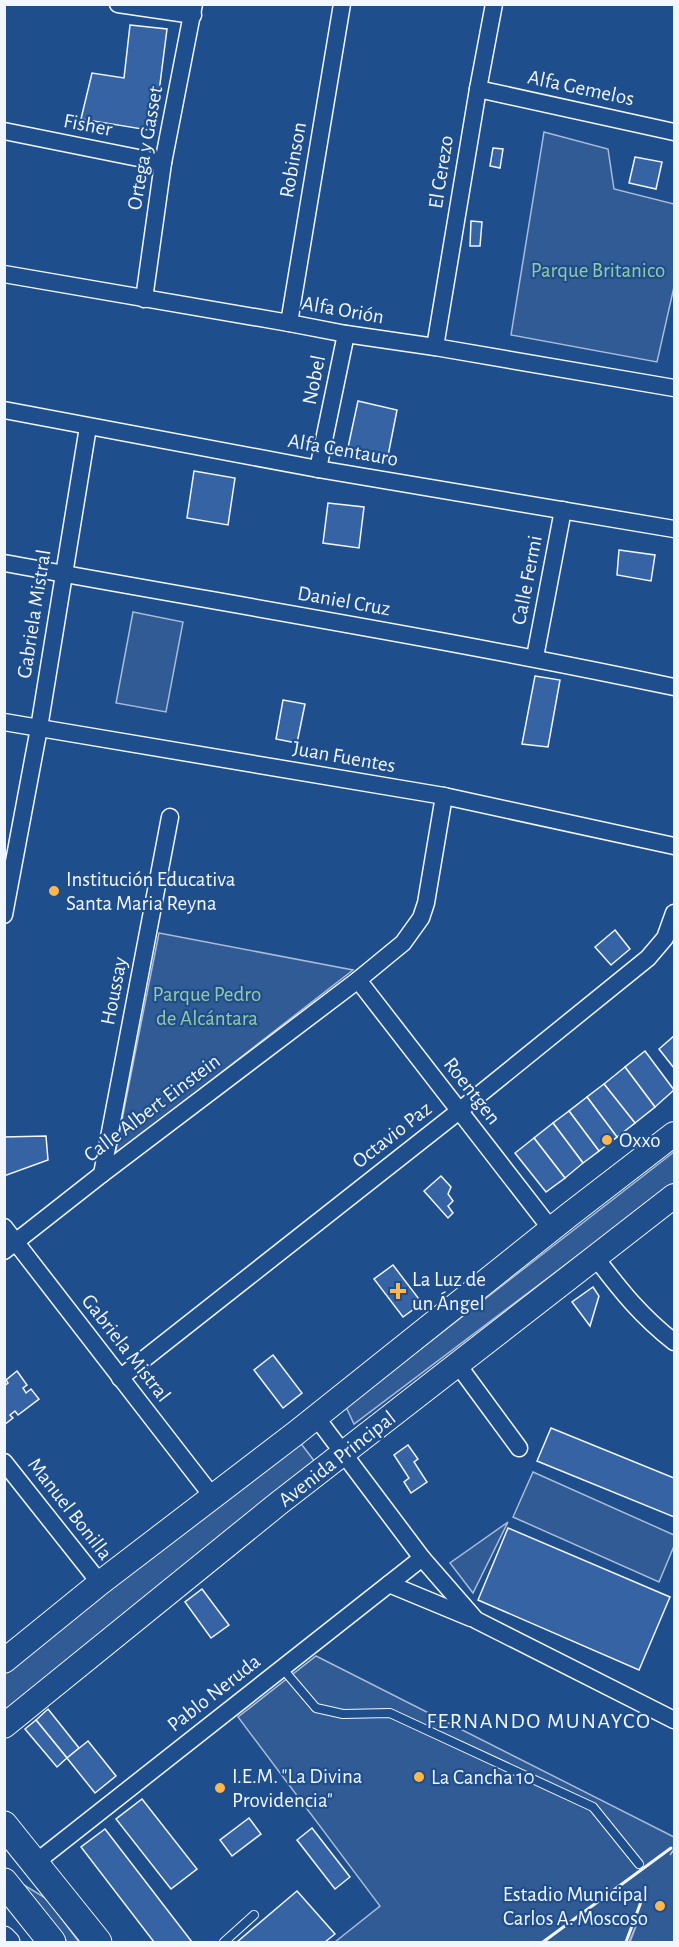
<svg xmlns="http://www.w3.org/2000/svg" width="679" height="1947" font-family="'Alegreya Sans',sans-serif">
	<style>
		.built { fill: #305b95; stroke: #a8bbd7; stroke-width: 1.5 }
		.building { fill: #3563a3; stroke: #f2f6ff; stroke-width: 1.5 }
		.lines { fill: none; stroke-linecap: round; stroke-linejoin: round }
		.service-casing { stroke: #f2f6ff; stroke-width: 10 }
		.minor-casing { stroke: #f2f6ff; stroke-width: 19 }
		.tertiary-casing { stroke: #f2f6ff; stroke-width: 23 }
		.secondary-casing { stroke: #f2f6ff; stroke-width: 26 }
		.primary-casing { stroke: #f2f6ff; stroke-width: 29 }
		.service { stroke: #1f4e8c; stroke-width: 8 }
		.minor { stroke: #1f4e8c; stroke-width: 16 }
		.tertiary { stroke: #1f4e8c; stroke-width: 21 }
		.secondary { stroke: #1f4e8c; stroke-width: 24 }
		.primary { stroke: #1f4e8c; stroke-width: 27 }
		.wall { stroke: #f2f6ff; stroke-width: 3 }
		.poi-dot { fill: #ffb74d; stroke: #1f4e8c; stroke-width: 2 }
		.labels { text-anchor: middle; dominant-baseline: central; stroke-width: 4.5; stroke-linejoin: round; paint-order: stroke }
		.street-label { font-size: 21px; fill: #f2f6ff; stroke: #1f4e8c }
		.park-label { font-size: 21px; fill: #97c8a6; stroke: #1f4e8c }
		.poi-label { font-size: 21px; fill: #f2f6ff; stroke: #1f4e8c; text-anchor: start }
		.neighbourhood-label { font-size: 22px; letter-spacing: 1.5px; fill: #f2f6ff; stroke: #1f4e8c }
	</style>
	<rect width="100%" height="100%" fill="#1f4e8c"/>
	<g class="built">
		<path d="M544,132L608,149L614,189L674,204V287L657,362L511,335Z"/>
		<path d="M133,612L183,622L166,712L116,703Z"/>
		<path d="M159,933L353,970L115,1155Z"/>
		<path d="M674,1152V1183L354,1424L346,1407Z"/>
		<path d="M299,1441L315,1462L5,1713V1671Z"/>
		<path d="M533,1472L674,1535V1546L659,1582L513,1517Z"/>
		<path d="M508,1522L473,1593L450,1563Z"/>
		<path d="M316,1656L674,1837V1849L670,1855L674,1850V1942H630L638,1921L629,1942H335L380,1906L238,1717Z"/>
		<path d="M24,1885L47,1899L79,1942H67Z"/>
	</g>
	<g class="building">
		<path d="M130,25L167,29L154,131L81,119L92,73L124,78Z"/>
		<path d="M493,148L503,149L500,168L490,166Z"/>
		<path d="M635,157L662,162L656,189L629,183Z"/>
		<path d="M471,221L482,222L480,246H470Z"/>
		<path d="M358,401L397,410L387,461L347,452Z"/>
		<path d="M194,471L235,478L228,525L187,518Z"/>
		<path d="M328,503L364,507L359,548L323,543Z"/>
		<path d="M619,550L655,555L651,581L617,575Z"/>
		<path d="M535,676L560,680L548,747L522,744Z"/>
		<path d="M283,700L305,704L297,743L276,739Z"/>
		<path d="M615,930L630,949L611,965L595,947Z"/>
		<path d="M674,1036V1068L659,1049Z"/>
		<path d="M645,1051L674,1090L655,1107L625,1067Z"/>
		<path d="M625,1067L655,1107L635,1123L604,1084Z"/>
		<path d="M604,1084L635,1123L617,1137L587,1097Z"/>
		<path d="M587,1097L617,1137L599,1151L569,1111Z"/>
		<path d="M569,1111L599,1151L583,1163L553,1123Z"/>
		<path d="M553,1123L583,1163L565,1178L534,1138Z"/>
		<path d="M46,1136L48,1160L4,1176V1137Z"/>
		<path d="M534,1138L565,1178L546,1192L515,1153Z"/>
		<path d="M441,1176L451,1187L448,1194L453,1201L448,1206L453,1213L448,1218L424,1191Z"/>
		<path d="M393,1265L422,1303L403,1317L374,1279Z"/>
		<path d="M593,1287L599,1296L590,1326L572,1302Z"/>
		<path d="M273,1355L302,1393L283,1408L254,1370Z"/>
		<path d="M17,1371L27,1385L23,1388L26,1393L31,1389L39,1399L18,1415L15,1411L10,1415L13,1418L4,1425V1386L8,1383L6,1380Z"/>
		<path d="M551,1428L674,1478V1517L537,1461Z"/>
		<path d="M408,1445L418,1459L414,1462L427,1482L411,1493L404,1482L409,1478L394,1455Z"/>
		<path d="M508,1528L670,1597L639,1670L478,1600Z"/>
		<path d="M202,1589L229,1625L211,1638L185,1602Z"/>
		<path d="M48,1709L79,1748L67,1758L36,1720Z"/>
		<path d="M36,1720L67,1758L57,1767L25,1729Z"/>
		<path d="M88,1741L116,1776L95,1793L67,1758Z"/>
		<path d="M142,1799L197,1869L171,1889L116,1819Z"/>
		<path d="M249,1818L261,1834L232,1856L220,1840Z"/>
		<path d="M312,1828L350,1877L335,1889L297,1840Z"/>
		<path d="M105,1829L192,1942H154L81,1847Z"/>
		<path d="M297,1891L335,1934L325,1942H237Z"/>
	</g>
	<g class="lines">
		<g class="service-casing">
			<g id="service">
				<path d="M282,1668L316,1708L343,1714L390,1713L593,1807L639,1864"/>
				<path d="M224,1942L254,1915"/>
			</g>
		</g>
		<g class="minor-casing">
			<g id="minor">
				<path d="M118,4L193,15"/>
				<path d="M478,89L674,132"/>
				<path d="M4,131L163,163"/>
				<path d="M4,274L289,323L346,334L435,347L674,388"/>
				<path d="M144,299L163,163L194,4"/>
				<path d="M289,323L342,4"/>
				<path d="M435,347L478,89L494,4"/>
				<path d="M4,410L318,469L674,529"/>
				<path d="M318,469L346,334"/>
				<path d="M4,563C228,604 452,640 674,687"/>
				<path d="M535,657L563,510"/>
				<path d="M4,722L444,796L674,846"/>
				<path d="M4,915L39,728L88,427"/>
				<path d="M358,980L551,1229"/>
				<path d="M102,1174L170,817"/>
				<path d="M4,1227L213,1497"/>
				<path d="M4,1251L102,1174L358,980L403,943L421,918L426,903L444,796"/>
				<path d="M596,1258C621,1291 641,1316 674,1342"/>
				<path d="M458,1365L519,1448"/>
				<path d="M120,1378L459,1111L648,958L665,938L674,913"/>
				<path d="M316,1417L422,1558L476,1620L674,1720"/>
				<path d="M4,1462L100,1583"/>
				<path d="M389,1584L471,1618"/>
				<path d="M35,1863L422,1558"/>
			</g>
		</g>
		<g class="tertiary-casing">
			<path id="tertiary" d="M4,1937L9,1942"/>
		</g>
		<g class="secondary-casing">
			<g id="secondary">
				<path d="M4,1661L100,1583L296,1433L569,1215L674,1134"/>
				<path d="M4,1726L279,1503L674,1196"/>
			</g>
		</g>
		<g class="primary-casing">
			<g id="primary">
				<path d="M4,1825L98,1942"/>
				<path d="M4,1882L52,1942"/>
			</g>
		</g>
		<use href="#service" class="service"/>
		<use href="#minor" class="minor"/>
		<use href="#tertiary" class="tertiary"/>
		<use href="#secondary" class="secondary"/>
		<use href="#primary" class="primary"/>
		<g class="wall">
			<path d="M543,1942L671,1848"/>
			<path d="M626,1942L644,1894"/>
		</g>
	</g>
	<g class="poi-dot">
		<circle cx="54" cy="891" r="6"/>
		<circle cx="607" cy="1140" r="6"/>
		<path d="M395 1282h6v6h6v6h-6v6h-6v-6h-6v-6h6z"/>
		<circle cx="419" cy="1777" r="6"/>
		<circle cx="220" cy="1788" r="6"/>
		<circle cx="660" cy="1906" r="6"/>
	</g>
	<g class="labels">
		<g class="street-label">
			<text transform="translate(581 88) rotate(12)">Alfa Gemelos</text>
			<text transform="translate(88 125) rotate(11)">Fisher</text>
			<text transform="translate(145 148) rotate(-80)">Ortega y Gasset</text>
			<text transform="translate(293 160) rotate(-80)">Robinson</text>
			<text transform="translate(441 172) rotate(-81)">El Cerezo</text>
			<text transform="translate(343 310) rotate(10)">Alfa Orión</text>
			<text transform="translate(314 380) rotate(-79)">Nobel</text>
			<text transform="translate(343 450) rotate(10)">Alfa Centauro</text>
			<text transform="translate(527 580) rotate(-79)">Calle Fermi</text>
			<text transform="translate(344 601) rotate(10)">Daniel Cruz</text>
			<text transform="translate(34 614) rotate(-81)">Gabriela Mistral</text>
			<text transform="translate(344 757) rotate(10)">Juan Fuentes</text>
			<text transform="translate(114 991) rotate(-79)">Houssay</text>
			<text transform="translate(472 1091) rotate(52)">Roentgen</text>
			<text transform="translate(152 1108) rotate(-37)">Calle Albert Einstein</text>
			<text transform="translate(392 1135) rotate(-38)">Octavio Paz</text>
			<text transform="translate(126 1348) rotate(52)">Gabriela Mistral</text>
			<text transform="translate(337 1459) rotate(-38)">Avenida Principal</text>
			<text transform="translate(70 1509) rotate(52)">Manuel Bonilla</text>
			<text transform="translate(214 1693) rotate(-38)">Pablo Neruda</text>
		</g>
		<g class="park-label">
			<text x="598" y="270">Parque Britanico</text>
			<text x="207" y="994">Parque Pedro<tspan x="207" dy="24">de Alcántara</tspan></text>
		</g>
		<g class="poi-label">
			<text x="66" y="879">Institución Educativa<tspan x="66" dy="24">Santa Maria Reyna</tspan></text>
			<text x="619" y="1140">Oxxo</text>
			<text x="412" y="1279">La Luz de<tspan x="412" dy="24">un Ángel</tspan></text>
			<text x="232" y="1776">I.E.M. "La Divina<tspan x="232" dy="24">Providencia"</tspan></text>
			<text x="431" y="1777">La Cancha 10</text>
			<text x="648" y="1894" text-anchor="end">Estadio Municipal<tspan x="648" dy="24">Carlos A. Moscoso</tspan></text>
		</g>
		<g class="neighbourhood-label">
			<text x="539" y="1721">FERNANDO MUNAYCO</text>
		</g>
	</g>
	<rect width="679" height="1947" fill="none" stroke="#f2f6ff" stroke-width="12"/>
</svg>
